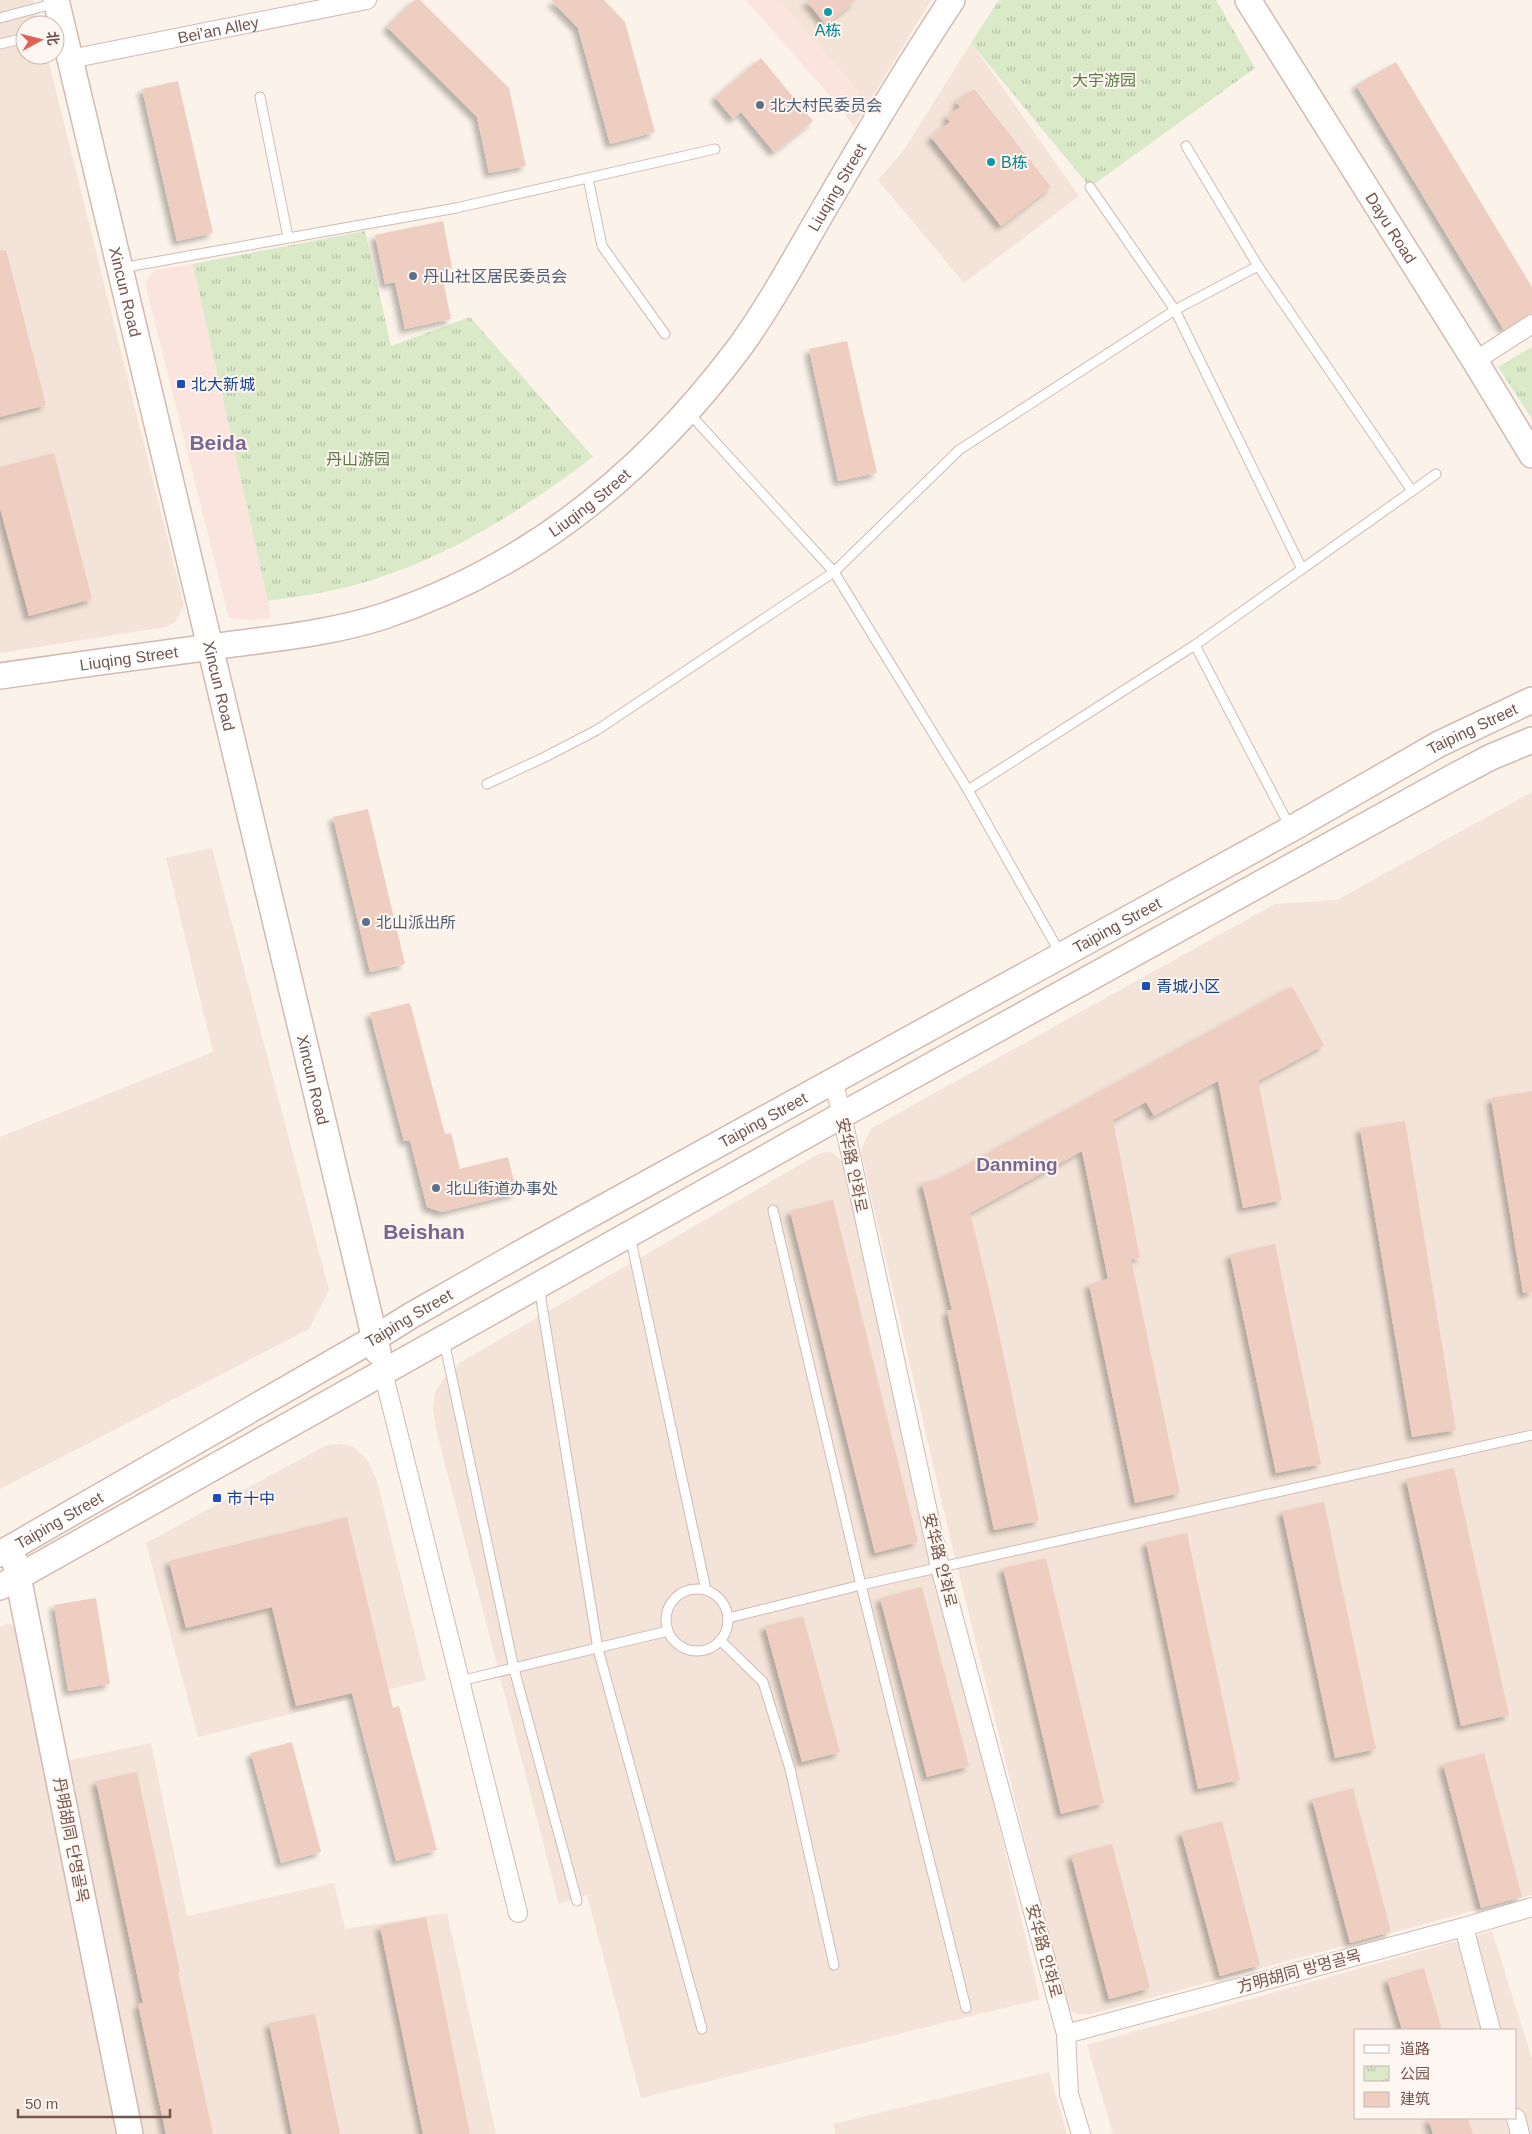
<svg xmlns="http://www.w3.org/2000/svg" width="1532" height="2134" font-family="Arial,'Noto Sans SC','Noto Sans KR',sans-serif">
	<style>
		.residential { fill: #f3e3d8; fill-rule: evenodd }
		.commercial { fill: #fbe3de }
		.park { fill: url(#park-tufts) }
		.building { fill: #efcec2; filter: url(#shadow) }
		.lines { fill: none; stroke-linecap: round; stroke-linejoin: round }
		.lane-casing { stroke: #cfbbb2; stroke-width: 11 }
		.street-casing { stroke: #cfbbb2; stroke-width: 20 }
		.secondary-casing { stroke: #d2bab0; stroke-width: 28 }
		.lane { stroke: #fff; stroke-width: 9 }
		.street { stroke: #fff; stroke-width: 18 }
		.secondary { stroke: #fff; stroke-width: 25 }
		.culture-dot { fill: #0f9aa8; stroke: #fef6f0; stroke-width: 2 }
		.service-dot { fill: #5c6f8a; stroke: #fef6f0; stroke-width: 2 }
		.transit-dot { fill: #1a4fb4; stroke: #fef6f0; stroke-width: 2 }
		.labels { text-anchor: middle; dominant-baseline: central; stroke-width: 4; stroke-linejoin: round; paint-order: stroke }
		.street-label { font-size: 16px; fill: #75564e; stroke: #fef6f0 }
		.culture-label { font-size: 16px; fill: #0d838f; stroke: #fef6f0 }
		.park-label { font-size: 16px; fill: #5d7946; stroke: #fef6f0 }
		.service-label { font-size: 16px; fill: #4e5e75; stroke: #fef6f0; text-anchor: start }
		.transit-label { font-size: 16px; fill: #164399; stroke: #fef6f0; text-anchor: start }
		.quarter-label { font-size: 19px; font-weight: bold; fill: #7c6690; stroke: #fef6f0 }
		.district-label { font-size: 21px; font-weight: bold; fill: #7c6690; stroke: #fef6f0 }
	</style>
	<defs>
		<pattern id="park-tufts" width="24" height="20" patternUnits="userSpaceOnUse" patternTransform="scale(1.25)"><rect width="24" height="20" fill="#dae9c8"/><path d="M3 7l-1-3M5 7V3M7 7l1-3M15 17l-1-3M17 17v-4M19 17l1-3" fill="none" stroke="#b5c0a5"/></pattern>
		<filter id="shadow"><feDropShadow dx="-4.5" dy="4.5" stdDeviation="2.5" flood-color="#0004"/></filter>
	</defs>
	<rect width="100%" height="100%" fill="#fbf2e9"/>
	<g class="residential">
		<path d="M0,0H33L39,25H25V55H47L184,605L175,622L165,627L0,653Z"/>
		<path d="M779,0H931L854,127L843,111L859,92Z"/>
		<path d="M971,43L1079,196L964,283L878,180L904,150Z"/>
		<path d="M1532,792V1895L1091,2014L1082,2015L1075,2013L1067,2009L952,1546L861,1152L866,1138L872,1128L1275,904L1337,900Z"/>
		<path d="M212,848L329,1290L309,1329L0,1489V1137L213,1052L166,858Z"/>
		<path d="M831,1152L842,1161L1040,1999L641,2098L587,1895L559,1904L437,1433L433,1411L435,1392L444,1378L461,1362L820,1153Z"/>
		<path d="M340,1444L353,1447L367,1459L377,1481L426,1680L198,1737L146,1543L325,1446Z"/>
		<path d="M8,1623L16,1628L47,1765L151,1743L187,1916L334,1883L345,1929L447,1913L496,2134H0V1627Z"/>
		<path d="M1492,1931L1532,2059V2134H1113L1087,2045ZM1356,2030H1516V2118H1356Z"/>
		<path d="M1049,2072L1067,2134H836L833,2124Z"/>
	</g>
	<g class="commercial">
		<path d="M746,0H779L859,92L843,111Z"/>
		<path d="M193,264L268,601L271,618L251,620L229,618L147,291V280L151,274L156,270Z"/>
	</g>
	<g class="park">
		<path d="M999,0H1216L1255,68L1090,187L971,43Z"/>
		<path d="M365,231L391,346L470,317L593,457C525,508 453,555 372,580C338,591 302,596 268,601L193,264Z"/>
		<path d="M1532,347V419L1498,367Z"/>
	</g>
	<g class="building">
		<path d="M414,0H420L509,88L526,166L489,173L477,117L387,27Z"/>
		<path d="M551,0H604L625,22L655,132L610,144L578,28Z"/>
		<path d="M806,0H856L826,25Z"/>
		<path d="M761,58L813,121L774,152L741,112L733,119L715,97Z"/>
		<path d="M1396,62L1532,287V313L1504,330L1356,85Z"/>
		<path d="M178,81L213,233L177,241L142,89Z"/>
		<path d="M974,89L1051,187L1001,226L931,137L950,122L946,117L960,107L956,102Z"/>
		<path d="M443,221L452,268L441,270L451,319L405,329L395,282L385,284L375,235Z"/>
		<path d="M6,250L46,405L0,417V251Z"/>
		<path d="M847,341L877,473L838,481L809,349Z"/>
		<path d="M54,453L92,599L29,616L0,508V467Z"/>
		<path d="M368,809L405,964L370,972L333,817Z"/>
		<path d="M1292,986L1324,1045L1258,1081L1282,1200L1243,1208L1218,1081L1154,1116L1146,1102L1113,1120L1140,1258L1131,1259L1180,1493L1135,1503L1089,1284L1108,1279L1082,1151L970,1213L992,1302L1039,1521L994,1530L947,1311L952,1310L922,1183L944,1177Z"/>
		<path d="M410,1003L445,1134L451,1133L460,1169L508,1157L517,1193L442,1212L427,1207L410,1140L404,1141L370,1013Z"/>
		<path d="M1532,1091V1292L1523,1293L1491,1098Z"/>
		<path d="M1405,1121L1456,1430L1412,1437L1360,1128Z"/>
		<path d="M833,1200L918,1542L875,1553L790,1211Z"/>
		<path d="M1275,1244L1321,1464L1276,1473L1230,1254Z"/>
		<path d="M1454,1468L1509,1715L1461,1726L1406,1479Z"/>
		<path d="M1324,1502L1376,1749L1335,1758L1282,1511Z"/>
		<path d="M347,1517L393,1708L399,1706L437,1850L396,1861L352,1693L296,1706L272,1607L186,1628L169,1561Z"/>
		<path d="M1187,1533L1240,1780L1198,1789L1146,1542Z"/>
		<path d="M1046,1558L1104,1803L1061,1814L1003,1568Z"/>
		<path d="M922,1587L969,1766L927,1777L880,1598Z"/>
		<path d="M96,1598L110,1684L68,1691L54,1605Z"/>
		<path d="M803,1616L840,1752L802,1762L765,1626Z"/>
		<path d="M292,1742L321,1852L281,1863L251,1753Z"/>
		<path d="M1484,1753L1522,1897L1481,1908L1443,1764Z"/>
		<path d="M137,1772L180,1972H178L213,2134H166L138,2004L143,2003L96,1781Z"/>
		<path d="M1353,1788L1391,1932L1350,1943L1312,1799Z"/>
		<path d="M1222,1821L1260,1965L1220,1976L1181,1832Z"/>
		<path d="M1112,1844L1150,1988L1109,1999L1071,1855Z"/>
		<path d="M426,1917L470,2134H423L380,1926Z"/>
		<path d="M1424,1968L1442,2030H1402L1387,1979Z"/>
		<path d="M315,2014L340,2134H292L269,2023Z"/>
		<path d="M1428,2118H1468L1473,2134H1433Z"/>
	</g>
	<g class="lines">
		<g class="lane-casing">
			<g id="lane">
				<path d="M0,18L56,3"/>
				<path d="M0,44L25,38"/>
				<path d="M260,97L288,237"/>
				<path d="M1186,146L1258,266L1412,491"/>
				<path d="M588,178L602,246L665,334"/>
				<path d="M1090,187L1175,310L1302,569"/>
				<path d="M121,268L456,208L715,149"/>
				<path d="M688,412L834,572L968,790L1060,953"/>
				<path d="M1195,645L1290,827"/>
				<path d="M487,784L545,757L597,730L834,572L959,450L1175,310L1258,266"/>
				<path d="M968,790L1195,645L1436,474"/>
				<path d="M773,1210L861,1585L966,2008"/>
				<path d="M630,1236L706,1590"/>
				<path d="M539,1287L598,1649L702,2029"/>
				<path d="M444,1341L514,1669L577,1901"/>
				<circle cx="697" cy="1620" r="31"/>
				<path d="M728,1618L861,1585L1532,1435"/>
				<path d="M720,1640L763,1682L790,1769L834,1965"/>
				<path d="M460,1681L668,1631"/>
			</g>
		</g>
		<g class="street-casing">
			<g id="street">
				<path id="s1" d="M70,59L367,0"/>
				<path d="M1475,361L1532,324"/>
				<path d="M833,1081L842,1115L940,1567L1066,2034L1069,2094L1081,2134"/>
				<path d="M383,1372L518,1913"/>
				<path d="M1464,1927L1491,2030"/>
				<path d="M1066,2034L1464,1927L1532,1907"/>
				<path d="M1516,2118L1520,2134"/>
			</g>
		</g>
		<g class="secondary-casing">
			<g id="secondary">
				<path id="s2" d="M56,0L378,1352"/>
				<path id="s3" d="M1248,0L1475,361L1532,455"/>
				<path id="s4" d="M0,676C70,666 141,656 211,647C269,639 329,634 384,616C531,567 647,471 739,348C771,304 797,255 824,209C865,138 907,68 952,0"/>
				<path id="s5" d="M0,1554L375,1338L412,1315L528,1249L1291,829L1439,744L1532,700"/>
				<path d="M15,1562L130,2134"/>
				<path d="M0,1587L842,1115L1455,776L1491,757L1532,740"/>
			</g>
		</g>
		<use href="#lane" class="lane"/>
		<use href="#street" class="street"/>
		<use href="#secondary" class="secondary"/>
	</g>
	<g class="culture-dot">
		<circle cx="828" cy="12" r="5"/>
		<circle cx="991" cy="162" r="5"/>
	</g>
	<g class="service-dot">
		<circle cx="760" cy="105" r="5"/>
		<circle cx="413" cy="276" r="5"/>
		<circle cx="366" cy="922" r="5"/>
		<circle cx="436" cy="1188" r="5"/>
	</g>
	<g class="transit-dot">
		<rect x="176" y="379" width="10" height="10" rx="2.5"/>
		<rect x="1141" y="981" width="10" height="10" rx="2.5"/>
		<rect x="212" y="1493" width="10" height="10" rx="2.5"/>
	</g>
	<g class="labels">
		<g class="street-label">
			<text stroke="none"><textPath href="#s1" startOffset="151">Bei'an Alley</textPath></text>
			<text stroke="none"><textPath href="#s4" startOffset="1029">Liuqing Street</textPath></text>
			<text stroke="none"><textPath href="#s3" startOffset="269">Dayu Road</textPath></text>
			<text stroke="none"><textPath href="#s2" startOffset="300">Xincun Road</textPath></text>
			<text stroke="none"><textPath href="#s4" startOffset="625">Liuqing Street</textPath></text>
			<text stroke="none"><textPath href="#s4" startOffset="130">Liuqing Street</textPath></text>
			<text stroke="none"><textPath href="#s2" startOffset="705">Xincun Road</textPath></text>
			<text stroke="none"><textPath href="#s5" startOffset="1688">Taiping Street</textPath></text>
			<text stroke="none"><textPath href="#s5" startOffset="1282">Taiping Street</textPath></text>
			<text stroke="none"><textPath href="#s2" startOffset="1110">Xincun Road</textPath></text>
			<text stroke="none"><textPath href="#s5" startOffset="878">Taiping Street</textPath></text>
			<text transform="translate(852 1165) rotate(78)">安华路 안화로</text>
			<text stroke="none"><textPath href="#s5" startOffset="472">Taiping Street</textPath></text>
			<text stroke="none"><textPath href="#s5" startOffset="68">Taiping Street</textPath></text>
			<text transform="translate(940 1560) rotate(76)">安华路 안화로</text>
			<text transform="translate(71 1840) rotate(79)">丹明胡同 단명골목</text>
			<text transform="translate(1044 1951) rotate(75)">安华路 안화로</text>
			<text transform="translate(1299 1971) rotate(-15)">方明胡同 방명골목</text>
		</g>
		<g class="culture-label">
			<text x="828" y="30">A栋</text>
			<text x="1001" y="162" text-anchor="start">B栋</text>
		</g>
		<g class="park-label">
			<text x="1104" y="80">大宇游园</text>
			<text x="358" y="459">丹山游园</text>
		</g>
		<g class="service-label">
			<text x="770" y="105">北大村民委员会</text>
			<text x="423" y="276">丹山社区居民委员会</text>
			<text x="376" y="922">北山派出所</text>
			<text x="446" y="1188">北山街道办事处</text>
		</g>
		<g class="transit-label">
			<text x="191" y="384">北大新城</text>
			<text x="1156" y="986">青城小区</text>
			<text x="227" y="1498">市十中</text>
		</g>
		<g class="quarter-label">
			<text x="1017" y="1164">Danming</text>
		</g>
		<g class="district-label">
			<text x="218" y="442">Beida</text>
			<text x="424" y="1231">Beishan</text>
		</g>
	</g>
	<rect x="1354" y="2029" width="162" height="90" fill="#fef6f0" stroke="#c7b6af"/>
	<rect x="1364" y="2045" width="25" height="8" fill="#ffffff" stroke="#c7b6af"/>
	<text x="1400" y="2054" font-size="15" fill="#75564e">道路</text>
	<rect x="1364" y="2066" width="25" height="15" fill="url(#park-tufts)" stroke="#c7b6af"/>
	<text x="1400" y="2079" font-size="15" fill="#75564e">公园</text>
	<rect x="1364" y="2092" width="25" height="15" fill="#efcec2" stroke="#c7b6af"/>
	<text x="1400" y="2104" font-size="15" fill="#75564e">建筑</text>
	<g transform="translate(40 40) rotate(83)"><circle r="24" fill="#fef6f0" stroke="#c7b6af"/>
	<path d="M0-4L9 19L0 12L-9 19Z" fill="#de6256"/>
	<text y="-8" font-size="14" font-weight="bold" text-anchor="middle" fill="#75564e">北</text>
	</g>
	<path d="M18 2109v8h152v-8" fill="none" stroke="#75564e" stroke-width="2.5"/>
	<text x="25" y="2109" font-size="15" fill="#75564e" stroke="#fef6f0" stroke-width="4" paint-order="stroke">50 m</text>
</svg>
